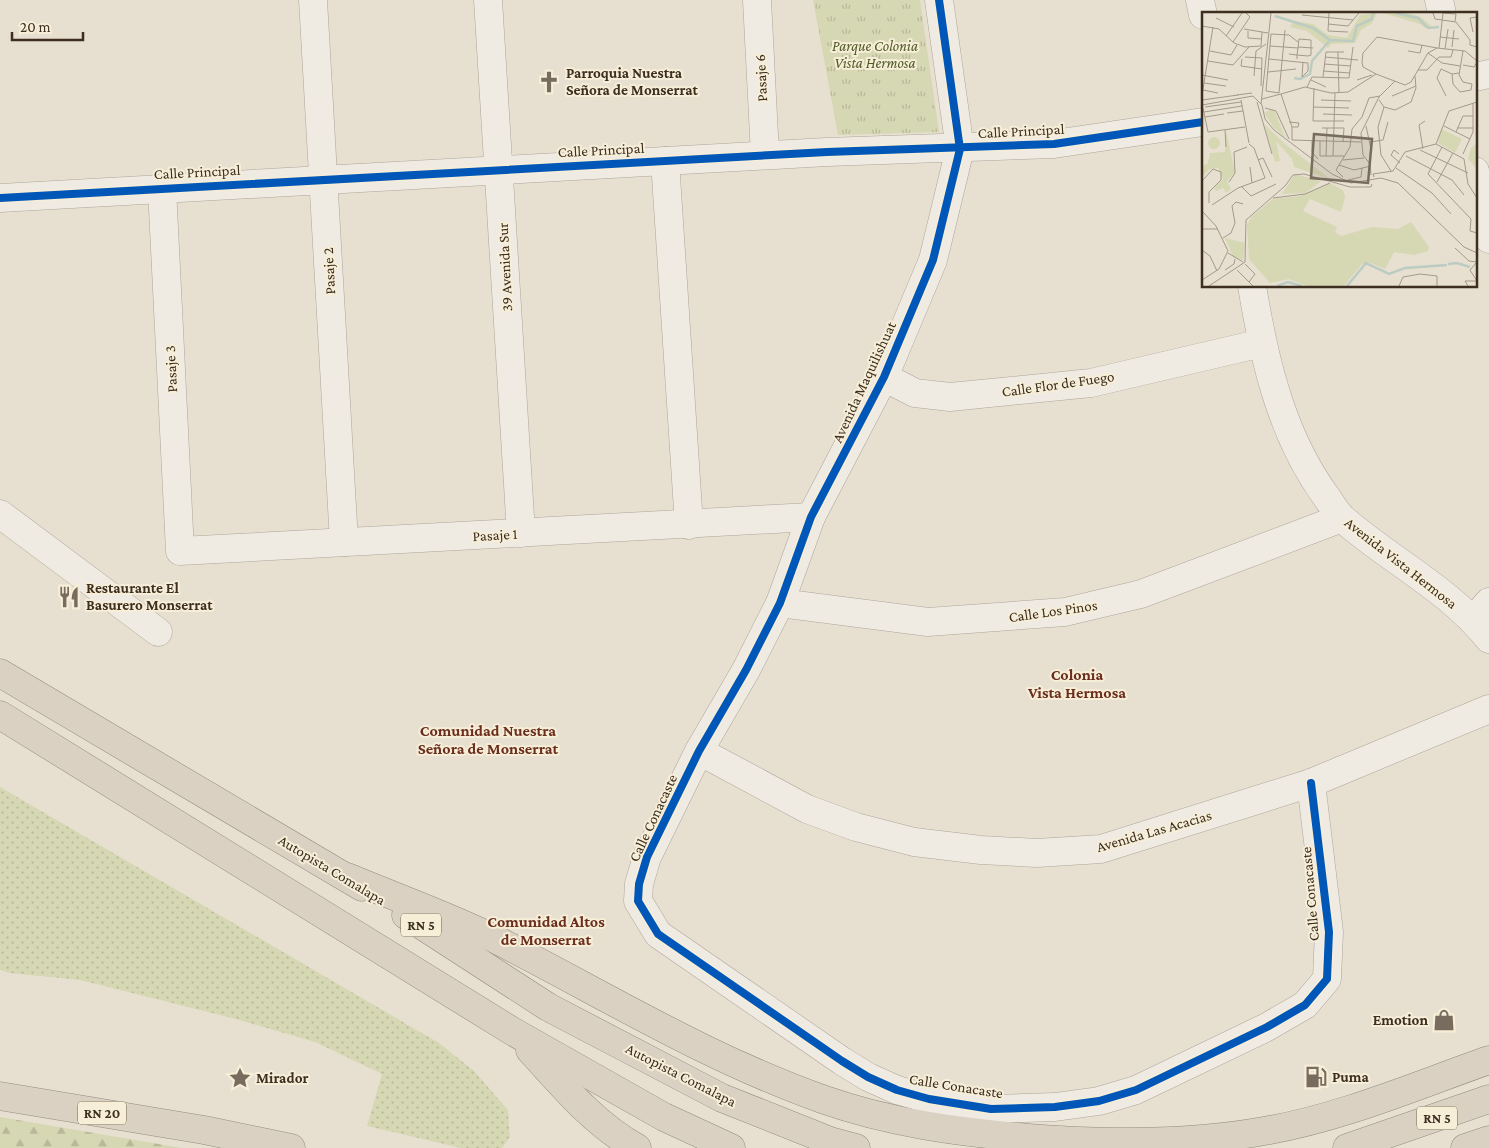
<svg xmlns="http://www.w3.org/2000/svg" width="1489" height="1148" font-family="'Crimson Pro',serif">
	<style>
		.grass { fill: url(#grass-dots) }
		.forest { fill: url(#forest-firs) }
		.park { fill: url(#park-tufts) }
		.lines { fill: none; stroke-linecap: round; stroke-linejoin: round }
		.minor-casing { stroke: #ada599; stroke-width: 29 }
		.highway-casing { stroke: #928b80; stroke-width: 29 }
		.minor { stroke: #efebe3; stroke-width: 28 }
		.highway { stroke: #dad1c2; stroke-width: 28 }
		.cycleway-casing { stroke: #f7eed8; stroke-width: 11 }
		.cycleway { stroke: #0057b8; stroke-width: 8 }
		.labels { text-anchor: middle; dominant-baseline: central; stroke-width: 4; stroke-linejoin: round; paint-order: stroke }
		.shield { fill: #f7eed8; stroke: #756857; stroke-width: 1 }
		.shield-label { font-size: 14px; font-weight: bold; fill: #3d2e20 }
		.park-label { font-size: 15px; font-style: italic; fill: #4d5a26; stroke: #f7eed8 }
		.poi-label { font-size: 15px; font-weight: bold; fill: #3d2e20; stroke: #f7eed8; text-anchor: start }
		.street-label { font-size: 15px; fill: #3d2e20; stroke: #f7eed8 }
		.neighbourhood-label { font-size: 16px; font-weight: bold; fill: #6b2e1e; stroke: #f7eed8 }
		.inset-river { fill: none; stroke: #bcccc2; stroke-width: 2.5 }
		.inset-road { fill: none; stroke: #a3998a; stroke-width: 1 }
		.view { fill: #786c5e; fill-opacity: 0.15; stroke: #786c5e; stroke-width: 2.5 }
		.inset-edge { fill: none; stroke: #3d2e20; stroke-width: 2.5 }
	</style>
	<defs>
		<pattern id="grass-dots" width="8" height="8" patternUnits="userSpaceOnUse" patternTransform="scale(1.25)"><rect width="8" height="8" fill="#d6d7b3"/><path d="M2 2h.1M6 6h.1" fill="none" stroke="#b9b99a" stroke-width="1.8" stroke-linecap="round"/></pattern>
		<pattern id="forest-firs" width="22" height="20" patternUnits="userSpaceOnUse" patternTransform="scale(1.25)"><rect width="22" height="20" fill="#d6d7b3"/><path d="M5 1l3.5 6h-7zM16 11l3.5 6h-7z" fill="#b9b99a"/></pattern>
		<pattern id="park-tufts" width="24" height="20" patternUnits="userSpaceOnUse" patternTransform="scale(1.25)"><rect width="24" height="20" fill="#d6d7b3"/><path d="M3 7l-1-3M5 7V3M7 7l1-3M15 17l-1-3M17 17v-4M19 17l1-3" fill="none" stroke="#b9b99a"/></pattern>
	</defs>
	<rect width="100%" height="100%" fill="#e7e0d1"/>
	<path class="grass" d="M0,787L439,1043L474,1071L508,1110L510,1137L502,1148H461L367,1126L382,1074L315,1042L232,1018L80,980L10,973L0,970Z"/>
	<path class="forest" d="M0,1117L182,1148H0Z"/>
	<path class="park" d="M813,0H920L939,132L838,135Z"/>
	<g class="lines">
		<g class="minor-casing">
			<g id="minor">
				<path d="M313,0L344,542"/>
				<path d="M488,0L521,533"/>
				<path d="M757,0L765,155"/>
				<path d="M939,0L960,149L933,260L884,377L811,517L780,603L746,670L699,751L647,857L639,884L638,901L658,934L842,1061L868,1077L897,1090L929,1099L991,1109L1055,1107L1099,1101L1136,1090L1267,1027L1305,1005L1327,979L1329,932L1311,783"/>
				<path d="M1200,0L1203,15"/>
				<path d="M1439,0L1442,14"/>
				<path d="M1475,77L1489,74"/>
				<path d="M665,161L689,525"/>
				<path d="M1475,171L1489,239"/>
				<path d="M162,188L180,551L811,517"/>
				<path d="M0,198L827,152L1054,144L1203,122"/>
				<path d="M1252,286C1264,359 1281,434 1325,495C1331,503 1336,513 1343,519C1391,561 1449,589 1489,639"/>
				<path d="M884,377L915,393L950,397L1091,383L1262,343"/>
				<path d="M0,514L158,632"/>
				<path d="M780,603L928,622L1065,612L1141,594L1342,518"/>
				<path d="M1473,620L1489,602"/>
				<path d="M699,751L807,809L856,827L914,842L981,850L1037,853L1101,849L1311,783L1489,709"/>
			</g>
		</g>
		<g class="highway-casing">
			<g id="highway">
				<path d="M0,673L362,887"/>
				<path d="M0,715L512,1031L664,1117L731,1148"/>
				<path d="M347,877C395,897 446,915 493,938C603,994 708,1059 825,1100C891,1123 958,1132 1028,1138C1106,1144 1186,1145 1264,1131C1341,1118 1415,1086 1489,1060"/>
				<path d="M406,915L548,1007L722,1098L830,1141L856,1148"/>
				<path d="M530,1050C563,1086 594,1124 637,1148"/>
				<path d="M0,1096L204,1130L291,1148"/>
				<path d="M1347,1148L1489,1099"/>
				<path d="M1465,1148L1489,1140"/>
			</g>
		</g>
		<use href="#minor" class="minor"/>
		<use href="#highway" class="highway"/>
		<g class="cycleway-casing">
			<g id="cycleway">
				<path d="M939,0L960,149L933,260L884,377L811,517L780,603L746,670L699,751L647,857L639,884L638,901L658,934L842,1061L868,1077L897,1090L929,1099L991,1109L1055,1107L1099,1101L1136,1090L1267,1027L1305,1005L1327,979L1329,932L1311,783"/>
				<path d="M0,198L827,152L1054,144L1203,122"/>
			</g>
		</g>
		<use href="#cycleway" class="cycleway"/>
	</g>
	<defs>
		<g id="church-bare" transform="scale(1.725)"><path d="M-1.2-6h2.4v3.5h3.3v2.4h-3.3V6h-2.4V-.1h-3.3v-2.4h3.3Z" fill="#786c5e" stroke="#f7eed8" stroke-width="2.5" paint-order="stroke"/></g>
		<g id="restaurant-bare" transform="scale(1.725)"><path d="M-5-6h1v4h1v-4h1v4h1v-4h1v5L-1.5 .5V6h-2V.5L-5-1ZM5-6V6H3V1.5H1.5Q1.5-4 5-6Z" fill="#786c5e" stroke="#f7eed8" stroke-width="2.5" paint-order="stroke"/></g>
		<g id="shop-bare" transform="scale(1.725)"><path d="M-5-2.5h2.3a2.7 3.5 0 0 1 5.4 0H5L5.5 6h-11ZM-1.5-2.5h3a1.5 2.3 0 0 0-3 0Z" fill="#786c5e" stroke="#f7eed8" stroke-width="2.5" paint-order="stroke"/></g>
		<g id="fuel-bare" transform="scale(1.725)"><path d="M-5.5-6h7V0h2V4h1.3V-2.5L3-4.5l.8-.8L6-3V5H2.5V1h-1V6h-7ZM-4.2-4.7v3.2H.2V-4.7Z" fill="#786c5e" stroke="#f7eed8" stroke-width="2.5" paint-order="stroke"/></g>
		<g id="sight-bare" transform="scale(1.725)"><path d="M0-6L1.8-2.2L6-1.7L2.9 1.2L3.7 5.4L0 3.3L-3.7 5.4L-2.9 1.2L-6-1.7L-1.8-2.2Z" fill="#786c5e" stroke="#f7eed8" stroke-width="2.5" paint-order="stroke"/></g>
	</defs>
	<g fill-rule="evenodd">
		<use href="#church-bare" x="549" y="82"/>
		<use href="#restaurant-bare" x="69" y="597"/>
		<use href="#shop-bare" x="1444" y="1020"/>
		<use href="#fuel-bare" x="1316" y="1077"/>
		<use href="#sight-bare" x="240" y="1078"/>
	</g>
	<g class="labels">
		<g class="shield">
			<rect x="401" y="913.5" width="40" height="23" rx="4"/>
			<rect x="78" y="1101.5" width="48" height="23" rx="4"/>
			<rect x="1417" y="1106.5" width="40" height="23" rx="4"/>
		</g>
		<g class="shield-label">
			<text x="421" y="925">RN 5</text>
			<text x="102" y="1113">RN 20</text>
			<text x="1437" y="1118">RN 5</text>
		</g>
		<g class="park-label">
			<text x="875" y="46">Parque Colonia<tspan x="875" dy="17">Vista Hermosa</tspan></text>
		</g>
		<g class="poi-label">
			<text x="566" y="73">Parroquia Nuestra<tspan x="566" dy="17">Señora de Monserrat</tspan></text>
			<text x="86" y="588">Restaurante El<tspan x="86" dy="17">Basurero Monserrat</tspan></text>
			<text x="1428" y="1020" text-anchor="end">Emotion</text>
			<text x="1332" y="1077">Puma</text>
			<text x="256" y="1078">Mirador</text>
		</g>
		<g class="street-label">
			<text transform="translate(761 78) rotate(-93)">Pasaje 6</text>
			<text transform="translate(1021 131) rotate(-3)">Calle Principal</text>
			<text transform="translate(601 150) rotate(-3)">Calle Principal</text>
			<text transform="translate(197 172) rotate(-3)">Calle Principal</text>
			<text transform="translate(505 267) rotate(-93)">39 Avenida Sur</text>
			<text transform="translate(329 271) rotate(-93)">Pasaje 2</text>
			<text transform="translate(171 369) rotate(-93)">Pasaje 3</text>
			<text transform="translate(864 382) rotate(-65)">Avenida Maquilishuat</text>
			<text transform="translate(1058 384) rotate(-8)">Calle Flor de Fuego</text>
			<text transform="translate(495 535) rotate(-3)">Pasaje 1</text>
			<text transform="translate(1401 563) rotate(38)">Avenida Vista Hermosa</text>
			<text transform="translate(1053 611) rotate(-8)">Calle Los Pinos</text>
			<text transform="translate(653 818) rotate(-65)">Calle Conacaste</text>
			<text transform="translate(1154 831) rotate(-16)">Avenida Las Acacias</text>
			<text transform="translate(332 870) rotate(31)">Autopista Comalapa</text>
			<text transform="translate(1310 894) rotate(-95)">Calle Conacaste</text>
			<text transform="translate(681 1075) rotate(27)">Autopista Comalapa</text>
			<text transform="translate(956 1086) rotate(9)">Calle Conacaste</text>
		</g>
		<g class="neighbourhood-label">
			<text x="1077" y="674">Colonia<tspan x="1077" dy="18">Vista Hermosa</tspan></text>
			<text x="488" y="730">Comunidad Nuestra<tspan x="488" dy="18">Señora de Monserrat</tspan></text>
			<text x="546" y="921">Comunidad Altos<tspan x="546" dy="18">de Monserrat</tspan></text>
		</g>
	</g>
	<g transform="translate(1202 12)">
		<rect width="275" height="275" fill="#e7e0d1"/>
		<path d="M70,97L72,98L83,125L72,116L62,101ZM62,112L83,132L128,167L92,155L90,147L74,129L78,149L73,150Z" fill="#d6d7b3"/>
		<path d="M175,1L170,11L159,18L153,31L129,32L126,36L105,19L88,15L92,9L111,12L126,23L145,26L158,3ZM181,1H205L219,5L230,15H238L223,16L218,12ZM24,119L33,160L25,169L29,177L24,181L21,176L14,179L12,176L21,167L16,156L8,157L0,165V155L6,151L8,141L23,140ZM275,131V157L266,147L269,136ZM93,162L118,169V170L103,181L80,182ZM127,171L141,178L143,185L139,200L108,187L101,199L135,215L133,220L139,224L170,215L196,217L209,210L227,235L226,239L212,243L192,240L183,257L166,250L159,253L142,274H105L87,267L68,271L47,247L45,213L49,205L71,187L98,184Z" fill="#d6d7b3"/>
		<path d="M239,117L260,127L253,141L236,131ZM23,226L43,231L41,248L31,245Z" fill="#d6d7b3"/>
		<path d="M6 131a6 6 0 1 1 12 0a6 6 0 1 1-12 0Z" fill="#d6d7b3"/>
		<path class="inset-river" d="M193,1L216,6L226,16L237,15M73,4L111,16L128,28L151,29L155,14L170,7L171,1M92,66L98,67L108,62L110,49L128,28M246,252L255,251L268,255M75,274L86,270L100,274M145,274L164,251L187,262L203,256L245,253"/>
		<path class="inset-road" d="M127,1L126,19L146,20M231,1L233,7L254,10L268,28V33L275,35M100,3L151,8M14,6L32,15M126,12L146,14L157,1M0,14L17,17L32,31L43,35L59,34L60,20M42,17L66,21M46,19V26L60,27M271,20L268,6L275,5M69,22L64,79L77,81M69,22L87,23L96,30M24,24L40,1M238,25L257,27M31,30L48,5L44,1M68,34L96,36M96,35L111,36M250,35L252,18M235,36L175,25L161,41L160,50L161,55L174,62L203,73L209,70L226,41L235,36L263,39L275,49M237,36L241,1L254,2L253,9M243,37L246,17M8,39L29,43L35,33M206,39L218,41L220,33M136,40L137,81M226,41L240,51L258,54M87,42L95,43L106,44L109,43V28L97,27L96,36L95,43V47M43,45L60,46L59,74M123,45L156,48M40,47L39,54L60,57M67,47L106,51V59L100,65M6,49L31,53L47,35M122,52L149,54M261,53L272,55L275,50M216,58H225L237,45H249L251,38M121,59L148,61M66,60L94,57M257,61L250,62L251,72L258,80L269,78L270,72L261,70L257,63L261,39M0,63L26,68M52,64L54,39L64,32M100,65L101,50M121,65L124,40H142M109,68L124,75M155,68L170,63M2,71L24,74M105,75L110,65L147,66L151,35M112,76L111,109H142M1,78L16,81M77,81L83,18M79,82L103,75L129,81L146,80L174,62M79,82L90,115V128M0,83L11,15M35,83L50,81M190,84L214,74M244,84L235,66L239,57L250,62M60,87L79,82M0,88L36,83M39,88L47,131M119,88L149,89M177,88L182,95L176,115L179,143L189,159M55,90L70,142M59,92L69,1M0,93L51,84L60,93L63,107L72,118L130,162L149,171L179,166L196,171L262,235L275,241M3,95L39,90M111,95L147,96M182,95L193,98L209,90L214,76L213,64M1,96L6,120L43,115M63,96L74,99L87,127M2,100L40,94M25,101L41,99M121,102L150,103M3,105L22,102M87,110L97,111L96,115H90M164,114L169,137L167,151M242,114L268,127M120,116H142L141,130M255,116H271M23,118L24,135M254,120L261,104H271M90,128L159,130M110,129V140L116,147M118,129V144H142M168,130L181,128L186,110M234,132L262,147L266,172L275,186M240,135L226,162L269,207L268,219L275,221M221,137L217,113L223,109M218,138L266,161M197,142L192,138L189,143L198,151M261,142L271,120V91M124,144L125,116M131,144L133,81M204,144L250,168L262,183M56,148L61,146L70,165M141,148L162,146M137,153L152,158L169,154M48,155L50,171M194,156L230,181L249,202M169,163L168,152L161,143L159,121L177,85L193,69M141,165L134,158L148,135L150,117L160,105L167,86L178,84M172,165L171,162L191,159L203,140L234,132L247,99L275,90M146,168L159,165L160,156M0,169L11,157L19,160V168L7,180V191M27,170L33,161L32,140L45,135M235,170L251,141M39,174L49,184L74,172M71,186L103,182L128,171M10,193L36,176L63,166L52,136L47,132M0,199L14,214L26,239L17,257L0,268M0,217H16M21,226L29,221L33,211L30,194L34,190L41,192M253,236L267,249L275,250M0,238L8,244L15,259M26,241L41,250M43,252L53,262L47,270M23,258L32,252L33,247M35,258L51,274M7,274L43,250L44,208L83,174L91,163L102,162L148,175H169L170,172M197,274L201,265L218,262L235,264V274M266,274L263,269H275L268,258L275,250"/>
		<path class="view" d="M112,122L170,127L166,171L109,166Z"/>
		<rect width="275" height="275" class="inset-edge"/>
	</g>
	<path d="M12 32v8h71v-8" fill="none" stroke="#3d2e20" stroke-width="2.5"/>
	<text x="20" y="32" font-size="15" fill="#3d2e20" stroke="#f7eed8" stroke-width="4" paint-order="stroke">20 m</text>
</svg>
